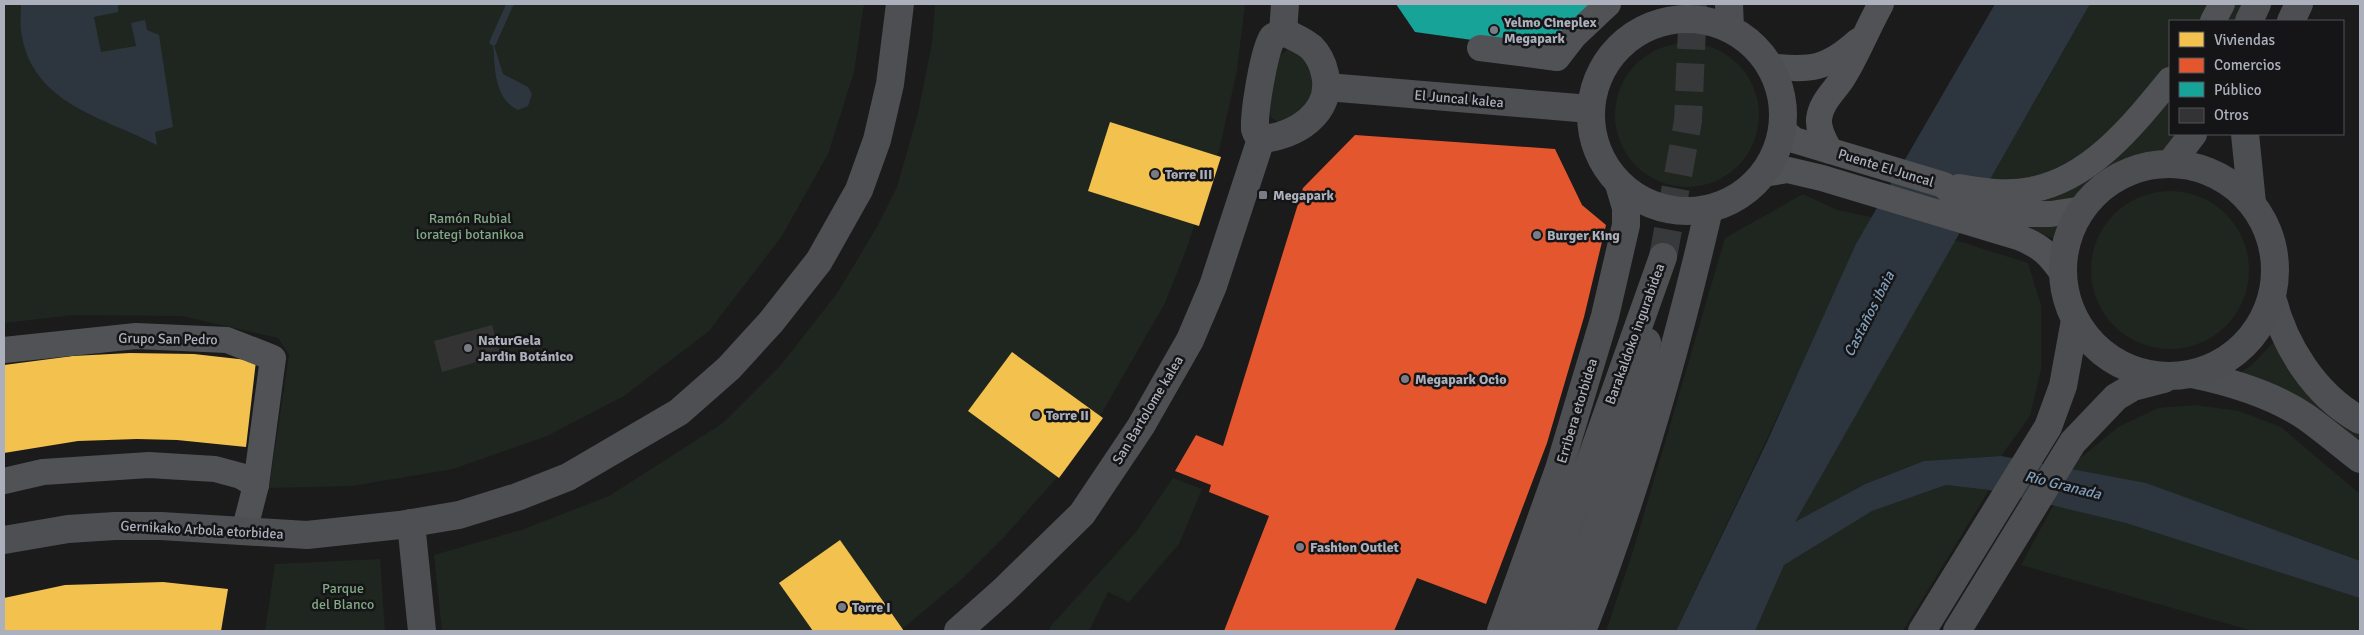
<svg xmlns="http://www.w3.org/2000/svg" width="2364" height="635" font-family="Signika,sans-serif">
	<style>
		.green { fill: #1e261f }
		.water { fill: #2d363e }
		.homes { fill: #f2c14e }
		.shops { fill: #e4572e }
		.public { fill: #17a398 }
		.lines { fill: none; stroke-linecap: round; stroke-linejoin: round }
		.stream { stroke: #2d363e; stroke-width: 7 }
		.building { fill: #333 }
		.secondary-tunnel { stroke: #38393b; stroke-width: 28; stroke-dasharray: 28 14; stroke-linecap: butt }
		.street { stroke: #505255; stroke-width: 26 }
		.secondary { stroke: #4e4f53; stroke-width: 28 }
		.primary { stroke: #4d4e51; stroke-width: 28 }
		.poi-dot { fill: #797c84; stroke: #151517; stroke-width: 2 }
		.labels { text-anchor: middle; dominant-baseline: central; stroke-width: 5; stroke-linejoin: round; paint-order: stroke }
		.poi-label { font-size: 14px; font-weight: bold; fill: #acb0bc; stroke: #151517; text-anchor: start }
		.street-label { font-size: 14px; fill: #acb0bc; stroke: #151517 }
		.park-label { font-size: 14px; fill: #82a885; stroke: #151517 }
		.water-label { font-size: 15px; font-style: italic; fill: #829eb8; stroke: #151517 }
	</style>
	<rect width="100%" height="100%" fill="#1b1b1b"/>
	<g class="green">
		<path d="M4,4H864L854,72L828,154L782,236L709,331L624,396L547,436L453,469L352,486L269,488L289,355L278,338L182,316L74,315L4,323Z"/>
		<path d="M935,4H1245L1237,70L1219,151L1185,253L1165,303L1103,411L1061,473L1004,537L963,578L900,631H442L434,555L524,529L609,496L723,423L780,366L838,292L878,225L897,187L918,113L932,43Z"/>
		<path d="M2090,4H2255L2248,21H2170V134H2178L2170,164C2117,168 2084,193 2066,244L1975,206Z"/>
		<circle cx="1687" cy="115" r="72"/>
		<path d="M1288,49L1300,50L1315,78L1310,100L1302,111L1278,122L1272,118L1269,113L1276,59Z"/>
		<circle cx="2170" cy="270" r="79"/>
		<path d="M1803,194L1837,210L1872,217L1676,631H1606L1633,551L1725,238Z"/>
		<path d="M1955,240L2028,263L2041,305V369L2030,416L2001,456L1924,461L1865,484L1794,523Z"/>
		<path d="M2287,328L2360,420V459L2227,381L2252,365Z"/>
		<path d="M2195,405L2239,411L2281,427L2360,494V631H2253L2021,565L2078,460L2118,427L2158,408Z"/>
		<path d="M1173,478L1202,489L1179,544L1129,602L1108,592L1089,631H1050V627L1136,532Z"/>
		<path d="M1946,485L1989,490L1903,631H1755L1783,565L1871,511Z"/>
		<path d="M380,559L385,631H265L275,564Z"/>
	</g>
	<g class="water">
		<path d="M21,4H118V12L94,17L101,52L136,46L131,23L145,20L147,30L159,35L173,127L155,132L157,145C103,117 31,104 21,31C20,22 21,12 21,4Z"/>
		<path d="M1995,4H2090L1795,522L1865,484L1924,461L2001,456L2146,483L2360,561V598L2126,523L1989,490L1946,485L1872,511L1784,565L1755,631H1676L1766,444L1856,244Z"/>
		<path d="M493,42L503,74L528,87L532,94L528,106L518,110C493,98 495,66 493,42Z"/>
	</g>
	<g class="homes">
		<path d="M1110,122L1221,157L1199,226L1088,191Z"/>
		<path d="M1012,352L1103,418L1059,478L968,411Z"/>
		<path d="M130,353L194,354L256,361L246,447L177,440L137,439L78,441L4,453V365L73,356Z"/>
		<path d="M840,540L904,631H813L779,583Z"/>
		<path d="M163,582L228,589L221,631H4V598L65,585Z"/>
	</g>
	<path class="shops" d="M1355,135L1555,149L1582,205L1606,225L1584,317L1547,443L1486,604L1417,578L1394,631H1224L1269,516L1209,492L1211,485L1175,471L1196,435L1223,446L1303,188Z"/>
	<path class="public" d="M1396,4H1598L1551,51L1415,32Z"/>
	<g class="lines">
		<path class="stream" d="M493,42L510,4"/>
	</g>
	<path class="building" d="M492,325L501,355L442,372L434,341Z"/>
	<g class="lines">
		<path class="secondary-tunnel" d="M1663,257L1688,121L1693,4"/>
		<g class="street">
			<path d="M2213,21L2222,4"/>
			<path d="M1480,48L1557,58L1574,36L1608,4"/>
			<path d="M1769,66C1811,71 1827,69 1858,41"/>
			<path d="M1782,129L1794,140L1944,185L1958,201L2006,214H2051L2083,209"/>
			<path d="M1830,151C1825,141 1818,131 1819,119C1821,101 1836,90 1844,76C1858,53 1868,27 1881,4"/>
			<path d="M1763,174L1788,170L1822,178L2018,237C2041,246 2049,254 2063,274"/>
			<path d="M1959,187C1982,191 2007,195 2031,190C2091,179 2134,124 2170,80"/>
			<path d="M4,350L136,336L227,340L273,358L256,485L244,532"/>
			<path d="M4,481L43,472L149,465L215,469L241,476L256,485"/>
		</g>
		<g class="secondary">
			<path d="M1729,4L1730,29"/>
			<circle cx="1687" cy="115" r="96"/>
			<path d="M1283,32C1293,36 1302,40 1311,47C1318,54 1323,64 1325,74C1334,113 1294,137 1261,139C1258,136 1256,133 1255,129C1254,112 1264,49 1273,37Z"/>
			<path d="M1283,32L1285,4"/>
			<path d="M1327,87L1590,109"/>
			<path d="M2272,297C2284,346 2315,395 2360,420"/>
			<path d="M2192,374C2231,382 2272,394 2306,417C2324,430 2342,445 2360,459"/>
			<path d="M411,523L422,631"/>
			<path d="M4,540L68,529L115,526H161L307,535L400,525L459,515L517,497L568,477L679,412L729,368L771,322L819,261L859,190L877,140L890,84L900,4"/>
			<path d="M958,631L1003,591L1082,514L1141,426L1190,340L1213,286L1261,139"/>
			<path d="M1501,631L1559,469L1605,316L1626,225V208L1619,184"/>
			<path d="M1530,631L1663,257"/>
			<path d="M1558,631L1598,522L1630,426L1647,342"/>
			<path d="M1582,631C1636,494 1676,352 1709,209"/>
		</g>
		<g class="primary">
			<path d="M2249,21L2257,4"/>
			<path d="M2291,21L2299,4"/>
			<path d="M2245,134L2252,203"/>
			<path d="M2170,164L2193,134"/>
			<circle cx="2169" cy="270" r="106"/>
			<path d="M1922,631L2048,427L2063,386L2075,320"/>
			<path d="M1957,631L2073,442L2116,397L2133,387L2164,379"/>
		</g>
	</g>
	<g class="poi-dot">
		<circle cx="1494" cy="30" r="5"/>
		<circle cx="1155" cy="174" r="5"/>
		<rect x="1258" y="190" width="10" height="10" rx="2.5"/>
		<circle cx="1537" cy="235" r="5"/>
		<circle cx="468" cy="348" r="5"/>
		<circle cx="1405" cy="379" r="5"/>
		<circle cx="1036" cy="415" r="5"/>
		<circle cx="1300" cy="547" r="5"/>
		<circle cx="842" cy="607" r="5"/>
	</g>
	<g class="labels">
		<g class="poi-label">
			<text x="1504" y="22">Yelmo Cineplex<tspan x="1504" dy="16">Megapark</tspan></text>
			<text x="1165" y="174">Torre III</text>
			<text x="1273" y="195">Megapark</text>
			<text x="1547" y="235">Burger King</text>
			<text x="478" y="340">NaturGela<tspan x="478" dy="16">Jardin Botánico</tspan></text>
			<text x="1415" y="379">Megapark Ocio</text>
			<text x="1046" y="415">Torre II</text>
			<text x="1310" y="547">Fashion Outlet</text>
			<text x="852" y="607">Torre I</text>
		</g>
		<g class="street-label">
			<text transform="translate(1459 99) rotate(5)">El Juncal kalea</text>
			<text transform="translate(1886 168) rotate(17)">Puente El Juncal</text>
			<text transform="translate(1635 334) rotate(-70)">Barakaldoko ingurabidea</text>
			<text transform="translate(168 339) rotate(1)">Grupo San Pedro</text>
			<text transform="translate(1148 410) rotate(-59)">San Bartolome kalea</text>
			<text transform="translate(1577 411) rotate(-73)">Erribera etorbidea</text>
			<text transform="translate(202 530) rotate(3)">Gernikako Arbola etorbidea</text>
		</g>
		<g class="park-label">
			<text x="470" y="218">Ramón Rubial<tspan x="470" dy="16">lorategi botanikoa</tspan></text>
			<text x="343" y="588">Parque<tspan x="343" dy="16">del Blanco</tspan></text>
		</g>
		<g class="water-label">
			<text transform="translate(1869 314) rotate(-63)">Castaños ibaia</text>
			<text transform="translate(2063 485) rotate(14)">Río Granada</text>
		</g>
	</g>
	<rect width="2364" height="635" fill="none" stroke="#acb0bc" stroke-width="10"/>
	<rect x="2169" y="20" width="175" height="115" fill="#151517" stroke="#515359"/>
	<rect x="2179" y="32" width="25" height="15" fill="#f2c14e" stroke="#515359"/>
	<text x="2214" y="45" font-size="15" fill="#acb0bc">Viviendas</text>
	<rect x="2179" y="58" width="25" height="15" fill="#e4572e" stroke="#515359"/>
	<text x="2214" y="70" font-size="15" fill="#acb0bc">Comercios</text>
	<rect x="2179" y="82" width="25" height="15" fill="#17a398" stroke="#515359"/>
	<text x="2214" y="95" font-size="15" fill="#acb0bc">Público</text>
	<rect x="2179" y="108" width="25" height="15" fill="#333333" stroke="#515359"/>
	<text x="2214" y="120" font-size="15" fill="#acb0bc">Otros</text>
</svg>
